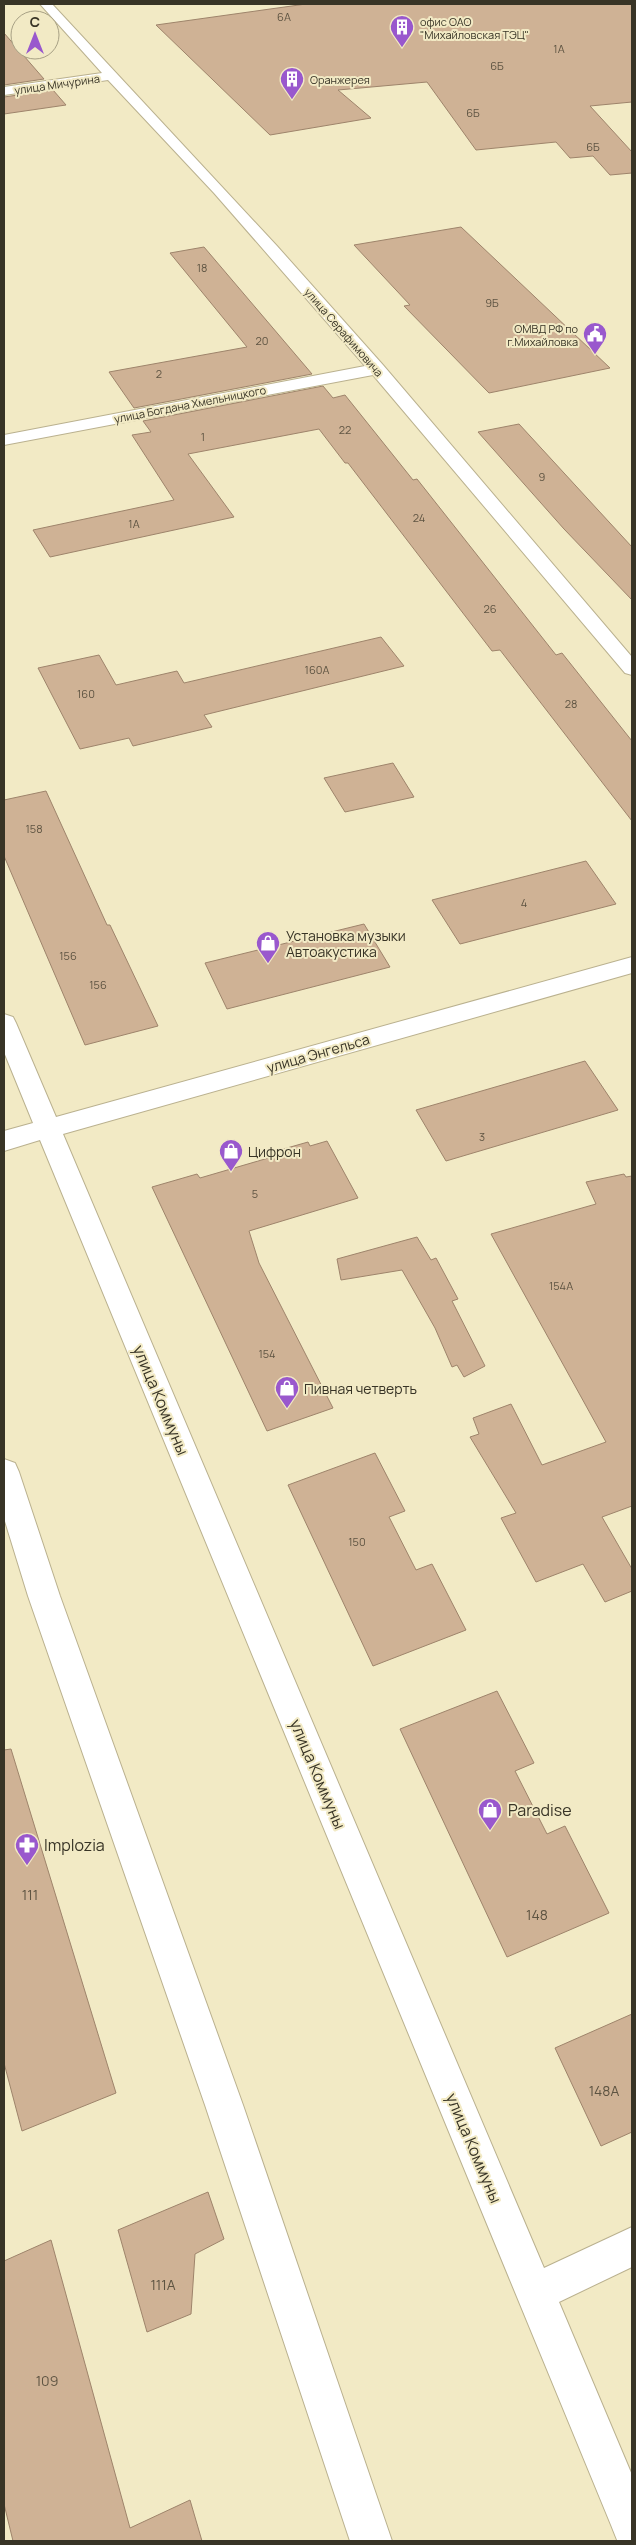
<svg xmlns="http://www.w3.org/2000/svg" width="636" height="2545" font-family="Manrope,sans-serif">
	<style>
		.building { fill: #cfb295; stroke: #9e846b }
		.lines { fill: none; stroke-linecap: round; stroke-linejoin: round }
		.minor-casing { stroke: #bab18f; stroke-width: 2 }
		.minor { fill: #fff; fill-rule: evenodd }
		.labels { text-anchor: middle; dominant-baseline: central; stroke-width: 4; stroke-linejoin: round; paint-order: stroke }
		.number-label { font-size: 11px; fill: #5e5442 }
		.far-poi-label { font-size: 11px; fill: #383426; stroke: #f2eac5; text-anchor: start }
		.far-street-label { font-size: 11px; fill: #383426; stroke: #f2eac5 }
		.poi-label { font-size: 14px; fill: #383426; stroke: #f2eac5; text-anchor: start }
		.street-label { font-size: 14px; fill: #383426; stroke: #f2eac5 }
		.near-number-label { font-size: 14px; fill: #5e5442 }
		.near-street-label { font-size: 16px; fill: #383426; stroke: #f2eac5 }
		.near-poi-label { font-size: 16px; fill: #383426; stroke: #f2eac5; text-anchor: start }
	</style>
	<rect width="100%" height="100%" fill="#f2eac5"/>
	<g class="building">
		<path d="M306,4H632V102L590,106L632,152V173L610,175L593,156L570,158L556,142L476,150L427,82L338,90L371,118L270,135L156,25Z"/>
		<path d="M4,33L44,79L4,85Z"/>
		<path d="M53,90L66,105L4,114V97Z"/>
		<path d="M461,227L610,368L489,393L404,306L410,305L354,245Z"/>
		<path d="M204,247L312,374L134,408L109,372L247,347L170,253Z"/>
		<path d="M323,386L333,398L345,395L413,480L417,479L556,655L562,653L632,741V821L500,650L492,651L348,463H345L319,429L188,454L234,517L50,557L33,530L174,500L132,435L151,432L143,421Z"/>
		<path d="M519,424L632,547V600L564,529L478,432Z"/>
		<path d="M381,637L404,666L204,715L212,727L133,746L129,738L80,749L38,668L99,655L116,685L177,671L184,683Z"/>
		<path d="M393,763L414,797L345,812L324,778Z"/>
		<path d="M46,791L107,925H110L158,1026L85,1045L4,856V800Z"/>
		<path d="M586,861L616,904L460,944L432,900Z"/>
		<path d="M364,924L390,967L227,1009L205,963Z"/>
		<path d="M585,1061L618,1110L446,1161L416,1110Z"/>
		<path d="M327,1141L358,1198L249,1231L259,1263L333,1408L267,1431L152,1187L197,1174L200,1178L282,1154L280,1150L308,1142L310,1146Z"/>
		<path d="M624,1174L626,1177L632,1176V1506L602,1517L632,1569V1591L605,1602L583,1564L536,1582L501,1518L516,1513L470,1437L479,1434L473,1418L511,1404L542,1465L606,1442L491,1234L596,1204L586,1182Z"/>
		<path d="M417,1237L431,1260L436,1258L458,1299L452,1301L485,1366L464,1377L457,1365L452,1367L435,1328L402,1270L341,1280L337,1259Z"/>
		<path d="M375,1453L405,1511L389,1517L416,1570L432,1564L466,1630L373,1666L288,1485Z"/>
		<path d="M497,1691L534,1763L515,1771L547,1834L565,1826L609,1913L507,1957L400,1729Z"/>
		<path d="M11,1749L116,2093L22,2131L4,2063V1750Z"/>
		<path d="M632,2014V2132L601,2146L555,2048Z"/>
		<path d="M208,2192L224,2239L195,2254L191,2314L147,2332L118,2230Z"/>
		<path d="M51,2240L130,2528L190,2500L202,2541H13L4,2504V2261Z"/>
	</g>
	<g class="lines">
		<g class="minor-casing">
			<g id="minor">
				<path d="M40,4H52L277,246L383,365L632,657V675L625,673L373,375L4,445V435L365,366L214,193L108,80L4,95V87L102,73Z"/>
				<path d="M632,957V973L63,1134L544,2268L632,2227V2267L559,2302L632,2475V2541L617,2540L611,2525L40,1140L4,1151V1131L33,1123L4,1052V1014L13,1017L16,1023L56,1117Z"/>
				<path d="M4,1459L15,1463L19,1472L60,1596L243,2105L392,2541H350L205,2105L28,1596L4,1518Z"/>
			</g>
		</g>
		<use href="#minor" class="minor"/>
	</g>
	<defs>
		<g id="building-pin" transform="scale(1.25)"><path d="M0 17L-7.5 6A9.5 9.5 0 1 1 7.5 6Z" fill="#9958cd" stroke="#f2eac5"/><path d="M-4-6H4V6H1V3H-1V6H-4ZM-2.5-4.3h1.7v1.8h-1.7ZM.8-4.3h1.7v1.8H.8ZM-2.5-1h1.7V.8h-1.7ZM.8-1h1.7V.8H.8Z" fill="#fff"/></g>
		<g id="civic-pin" transform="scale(1.25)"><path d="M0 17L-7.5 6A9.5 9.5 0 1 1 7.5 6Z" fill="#9958cd" stroke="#f2eac5"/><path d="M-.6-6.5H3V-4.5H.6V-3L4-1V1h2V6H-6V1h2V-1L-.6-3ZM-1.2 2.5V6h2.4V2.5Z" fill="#fff"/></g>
		<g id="shop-pin" transform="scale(1.25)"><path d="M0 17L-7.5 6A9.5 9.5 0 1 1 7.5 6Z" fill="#9958cd" stroke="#f2eac5"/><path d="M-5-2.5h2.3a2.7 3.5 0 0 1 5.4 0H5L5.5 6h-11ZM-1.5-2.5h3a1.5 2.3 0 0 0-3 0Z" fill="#fff"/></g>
		<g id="pharmacy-pin" transform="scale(1.25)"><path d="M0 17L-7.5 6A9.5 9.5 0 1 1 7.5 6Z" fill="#9958cd" stroke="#f2eac5"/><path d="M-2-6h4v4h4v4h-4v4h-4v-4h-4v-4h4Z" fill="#fff"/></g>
	</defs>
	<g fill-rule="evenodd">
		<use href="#building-pin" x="402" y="27"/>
		<use href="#building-pin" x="292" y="79"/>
		<use href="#civic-pin" x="595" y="334"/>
		<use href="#shop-pin" x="268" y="943"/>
		<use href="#shop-pin" x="231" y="1151"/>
		<use href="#shop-pin" x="287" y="1388"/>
		<use href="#shop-pin" x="490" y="1810"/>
		<use href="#pharmacy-pin" x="27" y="1845"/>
	</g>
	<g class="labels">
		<g class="number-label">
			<text x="284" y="16">6А</text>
			<text x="559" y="48">1А</text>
			<text x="497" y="65">6Б</text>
			<text x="473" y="112">6Б</text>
			<text x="593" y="146">6Б</text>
			<text x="202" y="267">18</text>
			<text x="492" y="302">9Б</text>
			<text x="262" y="340">20</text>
			<text x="159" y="373">2</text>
			<text x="345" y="429">22</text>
			<text x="203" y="436">1</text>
			<text x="542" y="476">9</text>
			<text x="419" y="517">24</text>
			<text x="134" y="523">1А</text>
			<text x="490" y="608">26</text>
			<text x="317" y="669">160А</text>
			<text x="86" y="693">160</text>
			<text x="571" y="703">28</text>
			<text x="34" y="828">158</text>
			<text x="524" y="902">4</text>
			<text x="68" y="955">156</text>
			<text x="98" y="984">156</text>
			<text x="482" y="1136">3</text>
			<text x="255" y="1193">5</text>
			<text x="561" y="1285">154А</text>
			<text x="267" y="1353">154</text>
			<text x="357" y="1541">150</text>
		</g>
		<g class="far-poi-label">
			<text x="420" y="21">офис ОАО<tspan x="420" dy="13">"Михайловская ТЭЦ"</tspan></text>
			<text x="310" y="79">Оранжерея</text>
			<text x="578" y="328" text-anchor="end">ОМВД РФ по<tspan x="578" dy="13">г.Михайловка</tspan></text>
		</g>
		<g class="far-street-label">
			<text transform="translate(57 84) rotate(-8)">улица Мичурина</text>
			<text transform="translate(344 332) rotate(49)">улица Серафимовича</text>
			<text transform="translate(190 404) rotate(-11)">улица Богдана Хмельницкого</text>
		</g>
		<g class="poi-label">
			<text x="286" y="935">Установка музыки<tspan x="286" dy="16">Автоакустика</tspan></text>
			<text x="248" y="1151">Цифрон</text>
			<text x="304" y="1388">Пивная четверть</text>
		</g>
		<g class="street-label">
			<text transform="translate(318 1053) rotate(-16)">улица Энгельса</text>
		</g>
		<g class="near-number-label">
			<text x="30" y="1894">111</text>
			<text x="537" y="1914">148</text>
			<text x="604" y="2090">148А</text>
			<text x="163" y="2284">111А</text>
			<text x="47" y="2380">109</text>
		</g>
		<g class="near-street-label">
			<text transform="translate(161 1400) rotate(67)">улица Коммуны</text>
			<text transform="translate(318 1774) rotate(67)">улица Коммуны</text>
			<text transform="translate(474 2148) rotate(67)">улица Коммуны</text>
		</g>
		<g class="near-poi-label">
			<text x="508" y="1810">Paradise</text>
			<text x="44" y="1845">Implozia</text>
		</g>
	</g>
	<rect width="636" height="2545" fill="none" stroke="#383426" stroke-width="10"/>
	<g transform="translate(35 35)"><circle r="24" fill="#f2eac5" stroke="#a8a185"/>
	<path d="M0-4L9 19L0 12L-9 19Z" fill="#9958cd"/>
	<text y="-8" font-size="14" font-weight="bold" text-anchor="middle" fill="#383426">С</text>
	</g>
</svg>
